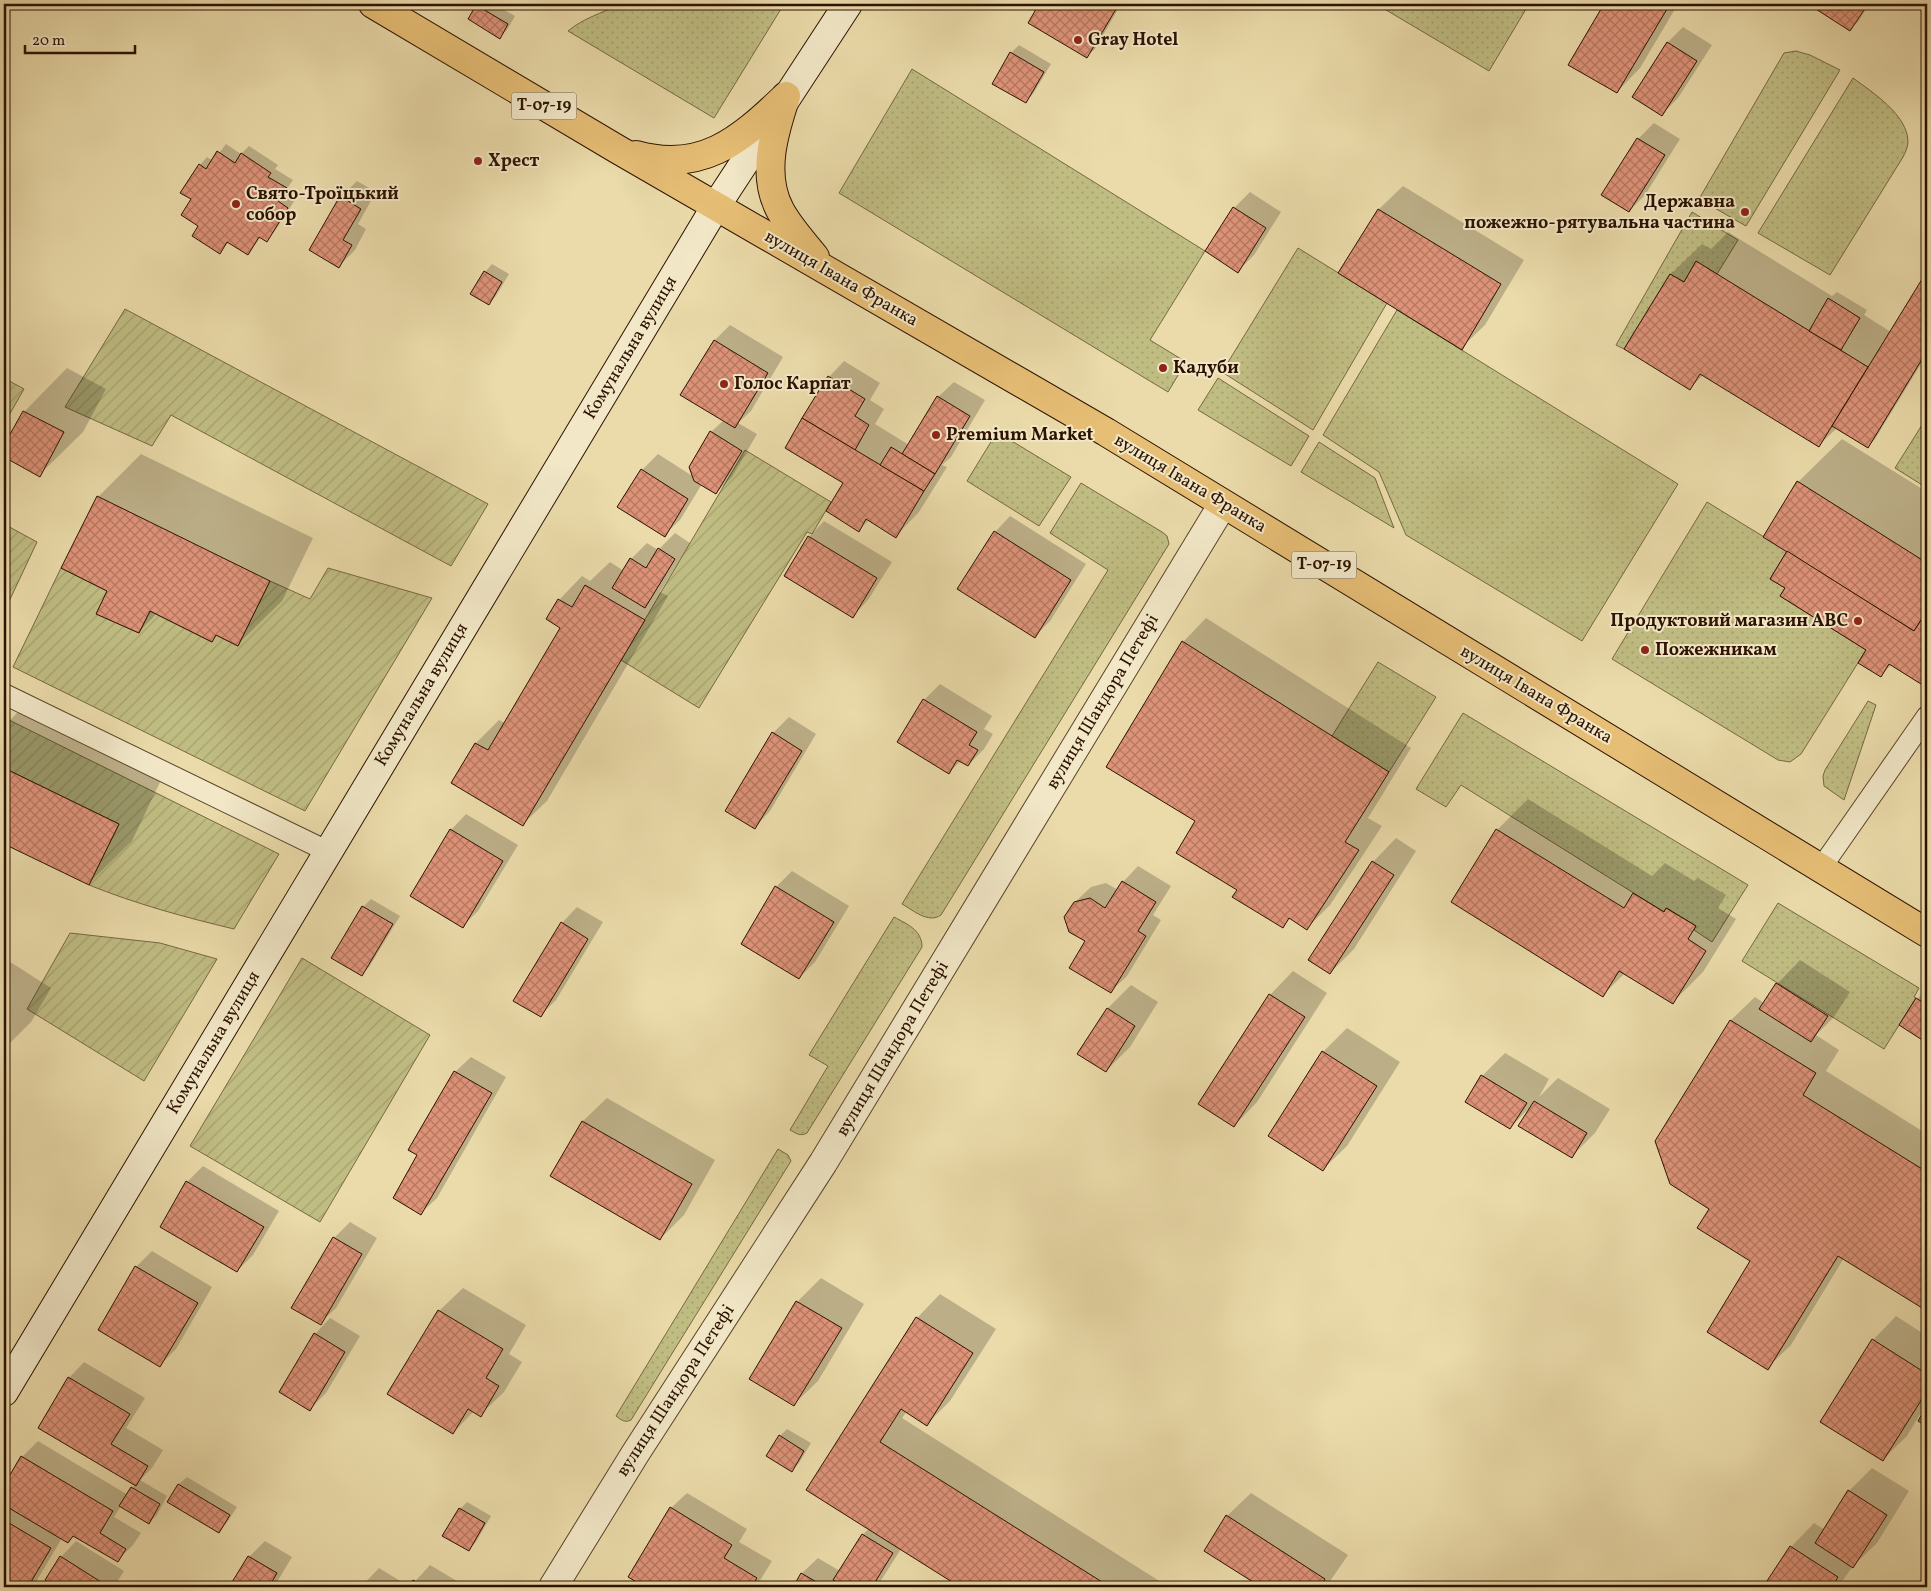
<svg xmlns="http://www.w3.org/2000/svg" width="1931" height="1591" font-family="Vollkorn,serif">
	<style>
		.grass { fill: url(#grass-dots); stroke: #766842 }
		.garden { fill: url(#garden-furrows); stroke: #766842 }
		.shadow { fill: #0003 }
		.building { fill: url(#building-cross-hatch); stroke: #2d1200 }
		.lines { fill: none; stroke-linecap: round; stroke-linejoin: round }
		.service-casing { stroke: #5c442a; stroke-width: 22 }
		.minor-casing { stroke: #5c442a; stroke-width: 30 }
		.secondary-casing { stroke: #2d1200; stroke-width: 30 }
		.primary-casing { stroke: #2d1200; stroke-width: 30 }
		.service { stroke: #f2e8c8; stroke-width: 20 }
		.minor { stroke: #f2e8c8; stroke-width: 28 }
		.secondary { stroke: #f2e8c8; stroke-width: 28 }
		.primary { stroke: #e6be75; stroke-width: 28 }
		.poi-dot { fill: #8f2418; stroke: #f2e8c8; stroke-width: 2 }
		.labels { text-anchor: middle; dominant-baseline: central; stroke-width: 4; stroke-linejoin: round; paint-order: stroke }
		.shield { fill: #f2e8c8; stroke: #68523c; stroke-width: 1 }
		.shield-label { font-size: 16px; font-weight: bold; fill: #2d1200 }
		.poi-label { font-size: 18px; font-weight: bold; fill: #2d1200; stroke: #f2e8c8; text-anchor: start }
		.street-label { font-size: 18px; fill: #2d1200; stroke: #f2e8c8 }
	</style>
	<defs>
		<pattern id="grass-dots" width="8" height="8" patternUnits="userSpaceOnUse" patternTransform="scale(1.25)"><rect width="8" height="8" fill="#c0bd83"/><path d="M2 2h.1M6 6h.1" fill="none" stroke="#a5a16f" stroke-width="1.8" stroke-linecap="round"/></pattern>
		<pattern id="garden-furrows" width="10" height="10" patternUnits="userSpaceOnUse" patternTransform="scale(1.25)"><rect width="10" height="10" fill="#c0bd83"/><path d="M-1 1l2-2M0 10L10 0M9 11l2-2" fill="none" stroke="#a5a16f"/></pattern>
		<pattern id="building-cross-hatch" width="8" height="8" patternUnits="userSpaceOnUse" patternTransform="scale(1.25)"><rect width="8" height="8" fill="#de9379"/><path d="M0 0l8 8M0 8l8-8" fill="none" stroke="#b47761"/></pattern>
	</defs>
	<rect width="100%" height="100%" fill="#ebdbaa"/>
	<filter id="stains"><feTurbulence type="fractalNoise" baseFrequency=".004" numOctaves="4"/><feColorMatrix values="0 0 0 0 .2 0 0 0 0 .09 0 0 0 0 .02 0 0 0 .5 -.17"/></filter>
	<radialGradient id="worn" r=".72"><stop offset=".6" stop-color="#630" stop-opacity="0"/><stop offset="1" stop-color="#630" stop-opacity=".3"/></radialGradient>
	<g class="grass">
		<path d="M620,4H784L714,118L568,31C585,17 601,14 620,4Z"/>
		<path d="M1376,4H1529L1489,71Z"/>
		<path d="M1796,51L1810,55L1840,70L1746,226L1699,199L1784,53Z"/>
		<path d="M912,69L1205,251L1150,340L1186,362L1168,392L839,193Z"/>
		<path d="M1853,78C1872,92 1908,115 1908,142C1908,147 1905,153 1903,157L1830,275L1758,233Z"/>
		<path d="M1692,212L1738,240L1717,274L1696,262L1684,282L1670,274L1624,349L1616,345Z"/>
		<path d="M1298,248L1387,303L1313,430L1222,372Z"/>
		<path d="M1397,310L1678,484L1582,641L1406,535L1379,472L1323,435Z"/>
		<path d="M1218,378L1309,436L1291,466L1198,410Z"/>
		<path d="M1927,417V488L1895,468Z"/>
		<path d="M997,432L1071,477L1039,526L967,481Z"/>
		<path d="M1319,442L1375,478L1394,528L1301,472Z"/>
		<path d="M1081,483L1162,532L1167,536L1169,544L941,915C928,924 913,910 902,904L1108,570L1050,533Z"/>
		<path d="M1707,502L1787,551L1770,579L1785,588L1780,596L1866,650L1801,754L1790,762L1778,760L1612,659Z"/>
		<path d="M1378,662L1436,697L1389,772L1332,736Z"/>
		<path d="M1868,701L1876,705L1844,800L1824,786L1823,776L1825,770Z"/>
		<path d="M1463,713L1748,885L1712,942L1694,930L1696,926L1667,908L1664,912L1461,785L1446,807L1416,789Z"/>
		<path d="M1778,903L1919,988L1914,997L1916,998L1884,1049L1742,961Z"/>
		<path d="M894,917C907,924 922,930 922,947L807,1133C800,1137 796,1133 790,1130L828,1066L809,1055Z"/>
		<path d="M778,1149L788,1155L791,1161L631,1420C625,1423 621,1420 616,1416Z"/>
	</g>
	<g class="garden">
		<path d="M125,309L488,504L451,566L171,415L152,446L65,407Z"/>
		<path d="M4,378L24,389L4,424Z"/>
		<path d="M745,450L831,502L812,534L807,532L699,708L621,660Z"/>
		<path d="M4,524L37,542L4,612Z"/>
		<path d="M61,568L107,591L97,614L139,633L150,611L212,642L216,635L238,646L270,581L310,599L328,568L432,598L305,811L13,667Z"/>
		<path d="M9,720L279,854L234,929C184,917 136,904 89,885L119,824L4,768V723Z"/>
		<path d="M70,933L160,943L217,959L144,1081L27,1009Z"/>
		<path d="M302,958L430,1035L320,1222L190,1146Z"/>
	</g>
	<g class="shadow">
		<path d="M480,4H494L515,16L507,30L500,37L477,6Z"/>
		<path d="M1040,4H1121L1095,49L1087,56L1029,22Z"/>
		<path d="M1606,4H1678L1640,68L1617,92L1570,64Z"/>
		<path d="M1810,4H1869L1858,22L1850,29Z"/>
		<path d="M1683,27L1712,45L1678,98L1662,114L1634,96L1668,42Z"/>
		<path d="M1019,45L1051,64L1033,94L1025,102L1011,53Z"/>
		<path d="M1654,123L1680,139L1645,195L1629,211L1603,195L1638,139Z"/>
		<path d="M226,144L241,154L249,146L278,165L275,169L293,180L284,193L295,200L274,232L267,240L261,237L248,254L229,242L220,252L200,226L193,199L200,165L207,157L213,161Z"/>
		<path d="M357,181L376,192L358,224L366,229L355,250L339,266L341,197Z"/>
		<path d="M1403,186L1524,260L1485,325L1461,348L1340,273L1379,209Z"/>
		<path d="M1250,192L1281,212L1254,255L1238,271L1234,208Z"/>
		<path d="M1728,232L1832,296L1837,292L1867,310L1864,315L1891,332L1927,273V354L1875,439L1867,447L1837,428L1819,445L1704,374L1690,388L1625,349L1671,274L1702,244L1711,249Z"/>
		<path d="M492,264L509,274L496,296L489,303L485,272Z"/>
		<path d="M730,325L783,357L751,411L738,423L757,434L732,477L716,493L702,484L680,520L664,535L642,470L658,454L694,477L711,432L724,420L682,394L715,340Z"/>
		<path d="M844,361L880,383L870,400L884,409L875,424L909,445L938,397L954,382L985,400L951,457L942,465L947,467L919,512L896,536L869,520L859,530L845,483L829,377Z"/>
		<path d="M67,368L106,389L83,432L39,475L4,456V447L24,412Z"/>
		<path d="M1842,439L1927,492V676L1921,682L1892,664L1880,676L1868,650L1787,588L1789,551L1798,482Z"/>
		<path d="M141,454L313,538L282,601L238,644L218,634L212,640L157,613L139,632L109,591L98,497Z"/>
		<path d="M1010,516L1086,564L1050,621L1035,636L995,532Z"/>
		<path d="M824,521L892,562L868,600L853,616L809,537Z"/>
		<path d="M675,533L690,543L660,592L668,596L547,801L523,824L452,782L476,743L499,720L505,723L561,627L559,600L582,576L590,581L610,562L624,571L631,559L647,543L658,550Z"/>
		<path d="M1206,618L1411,748L1368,818L1382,826L1330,905L1307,928L1291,918L1283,926L1239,890L1183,642Z"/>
		<path d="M940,684L992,716L984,729L993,734L984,749L968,765L961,761L949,772L924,700Z"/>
		<path d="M19,711L161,780L132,841L88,884L4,843V726Z"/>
		<path d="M789,717L816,734L770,811L755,827L773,733Z"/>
		<path d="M1528,799L1652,876L1665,863L1694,881L1698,878L1726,895L1718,908L1736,919L1703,972L1672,1003L1625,973L1602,996L1452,902L1497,830Z"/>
		<path d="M466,814L518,845L478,911L463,926L451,830Z"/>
		<path d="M1396,838L1416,851L1354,949L1330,973L1373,862Z"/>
		<path d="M1138,866L1171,886L1153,915L1161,920L1127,976L1111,991L1087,941L1074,903L1091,887L1106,883L1118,890L1123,882Z"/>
		<path d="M792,871L849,906L815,962L799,978L776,887Z"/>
		<path d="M371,899L400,916L369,967L362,974L363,907Z"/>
		<path d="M577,907L603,922L556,1000L540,1016L562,923Z"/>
		<path d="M4,958L51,988L31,1022L4,1049Z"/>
		<path d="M1800,960L1850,992L1834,1017L1816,1035L1839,1050L1826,1071L1927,1134V1310L1844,1258L1791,1345L1767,1368L1752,1261L1657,1141L1731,1020L1755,997L1764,1003L1777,984Z"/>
		<path d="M1293,971L1327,993L1257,1102L1234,1126L1270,995Z"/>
		<path d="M1131,985L1158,1002L1130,1047L1106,1071L1079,1054L1108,1008Z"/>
		<path d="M1927,989V1041L1901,1025L1917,999Z"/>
		<path d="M1347,1028L1400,1062L1347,1146L1323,1169V1052Z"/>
		<path d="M1505,1053L1549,1079L1539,1097L1558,1078L1610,1109L1595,1133L1572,1156L1529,1108L1510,1128L1482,1076Z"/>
		<path d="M471,1057L506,1077L437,1198L421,1213L419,1155L455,1072Z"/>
		<path d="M607,1098L715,1160L684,1215L660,1239L552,1176L583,1121Z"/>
		<path d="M203,1166L279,1211L253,1255L237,1271L187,1182Z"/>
		<path d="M350,1222L377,1238L336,1308L320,1323L334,1238Z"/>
		<path d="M152,1251L212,1287L176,1349L160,1365L136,1267Z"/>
		<path d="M821,1278L864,1304L818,1381L794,1404L797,1302Z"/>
		<path d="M463,1288L526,1325L509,1354L522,1362L504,1392L480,1415L474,1411L453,1433L439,1311Z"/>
		<path d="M940,1294L996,1329L950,1401L927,1424L907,1411L902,1418L1164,1584L1162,1587H962L901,1549L880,1582L875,1587H848L837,1580L833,1587H794L802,1573L818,1558L840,1571L863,1534L869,1529L807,1490L917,1318Z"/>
		<path d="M1896,1316L1927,1336V1407L1925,1406L1907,1436L1883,1459L1873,1340Z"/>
		<path d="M330,1318L360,1336L326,1393L310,1409L315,1334Z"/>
		<path d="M84,1362L145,1398L126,1428L163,1450L152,1468L140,1480L167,1496L157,1515L149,1523L121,1506L114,1517L141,1533L133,1545L117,1561L75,1535L68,1542L62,1538L33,1587H4V1488L22,1457L38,1441L128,1495L135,1484L69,1378Z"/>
		<path d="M787,1429L811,1443L799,1463L791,1471L780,1436Z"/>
		<path d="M1872,1468L1909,1491L1877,1543L1853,1566L1838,1587H1764L1791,1547L1814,1523L1825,1530L1849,1491Z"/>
		<path d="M187,1477L237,1507L226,1524L218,1531L169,1501L179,1484Z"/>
		<path d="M687,1493L747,1529L739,1542L772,1561L756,1587H648L630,1576L671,1508Z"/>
		<path d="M1251,1493L1348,1555L1326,1587H1263L1205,1550L1227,1516Z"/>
		<path d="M467,1502L491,1516L476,1542L469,1550L460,1509Z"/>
		<path d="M76,1541L124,1571L114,1587H58L47,1580L61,1557Z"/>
		<path d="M265,1541L292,1557L274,1587H230L249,1557Z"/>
		<path d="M430,1565L467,1587H361L379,1568L410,1587Z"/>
	</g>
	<g class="building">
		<path d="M1039,4H1119L1087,58L1028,23Z"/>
		<path d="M1604,4H1670L1617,93L1568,65Z"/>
		<path d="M1808,4H1855L1864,10L1850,31Z"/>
		<path d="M476,5L508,24L500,39L468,19Z"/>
		<path d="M1667,42L1697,61L1662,116L1632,97Z"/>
		<path d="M1010,52L1044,72L1026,103L992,84Z"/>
		<path d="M1637,138L1665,155L1629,212L1601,195Z"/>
		<path d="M217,151L235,163L241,153L271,173L268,177L287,188L278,201L288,208L267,242L259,237L248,255L227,242L220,254L192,236L198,226L181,215L191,199L180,193L199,164L206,169Z"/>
		<path d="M340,196L361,209L343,240L352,245L339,268L309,250Z"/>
		<path d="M1233,207L1266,228L1238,273L1205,251Z"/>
		<path d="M1378,209L1501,284L1462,350L1338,273Z"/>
		<path d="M1696,261L1868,367L1819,447L1700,374L1690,390L1624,349L1670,274L1684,282Z"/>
		<path d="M484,271L502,282L489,305L470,294Z"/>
		<path d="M1927,271V351L1868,448L1832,426Z"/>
		<path d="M1828,298L1860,318L1841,350L1809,331Z"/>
		<path d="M714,340L768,373L735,428L680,395Z"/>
		<path d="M828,376L865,399L855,416L869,425L855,450L802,418Z"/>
		<path d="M937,396L970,416L935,474L902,454Z"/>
		<path d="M23,411L64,432L40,477L4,457V445Z"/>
		<path d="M802,418L924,491L896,538L866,519L859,532L826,511L843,483L785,448Z"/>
		<path d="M710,431L742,451L716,494L694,481L689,467Z"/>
		<path d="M891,447L935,474L924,491L880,465Z"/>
		<path d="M641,469L688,499L665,537L617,507Z"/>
		<path d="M1797,481L1927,563V611L1914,631L1763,537Z"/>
		<path d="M97,496L270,581L238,646L216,635L212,642L150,611L139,633L96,614L107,591L61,568Z"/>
		<path d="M994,531L1071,580L1035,638L957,589Z"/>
		<path d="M808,536L877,578L853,618L784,576Z"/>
		<path d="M658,548L675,559L645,608L612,588L630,558L646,568Z"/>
		<path d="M1787,551L1914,631L1927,611V674L1921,684L1889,664L1881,677L1858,663L1866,650L1780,596L1785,588L1770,579Z"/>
		<path d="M585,585L645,620L523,826L451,783L475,743L488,750L560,628L546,619L558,599L572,607Z"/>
		<path d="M1182,641L1389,772L1345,842L1359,850L1307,930L1289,918L1283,928L1232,897L1237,890L1176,853L1195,821L1106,767Z"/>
		<path d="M923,699L977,732L969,745L978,750L968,766L957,760L949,774L897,742Z"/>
		<path d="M772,732L802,751L755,829L725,811Z"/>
		<path d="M4,768L119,824L89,885L4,844Z"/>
		<path d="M450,829L503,861L463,928L410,896Z"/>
		<path d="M1496,829L1624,908L1633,893L1664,912L1666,908L1696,926L1688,939L1706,951L1673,1004L1619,971L1603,997L1451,902Z"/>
		<path d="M1372,861L1394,875L1330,974L1308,960Z"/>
		<path d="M1122,881L1156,902L1138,931L1146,936L1111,993L1069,968L1085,941L1069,932L1064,917L1074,902L1090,898L1105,908Z"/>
		<path d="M775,886L834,922L799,979L741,944Z"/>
		<path d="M362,906L393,924L362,976L331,958Z"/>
		<path d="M561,922L588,939L541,1017L513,1001Z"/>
		<path d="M1776,983L1828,1016L1811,1042L1759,1009Z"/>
		<path d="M1269,994L1305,1017L1234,1127L1198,1104Z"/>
		<path d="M1916,998L1927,1005V1043L1899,1025Z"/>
		<path d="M1107,1008L1135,1026L1106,1072L1077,1054Z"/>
		<path d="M1730,1020L1816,1073L1803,1095L1927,1172V1311L1838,1256L1768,1370L1707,1332L1750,1261L1697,1228L1709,1209L1670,1184L1655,1141Z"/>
		<path d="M1322,1051L1377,1086L1323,1171L1268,1136Z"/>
		<path d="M454,1071L492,1093L421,1215L393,1198L417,1155L408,1150Z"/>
		<path d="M1481,1075L1527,1103L1510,1129L1465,1102Z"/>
		<path d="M1534,1101L1587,1133L1572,1158L1518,1126Z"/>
		<path d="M582,1121L692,1184L660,1240L550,1176Z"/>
		<path d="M186,1181L264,1227L237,1272L160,1227Z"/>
		<path d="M333,1237L362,1254L321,1325L291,1308Z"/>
		<path d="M135,1266L198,1303L160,1367L98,1330Z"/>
		<path d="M796,1301L842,1328L794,1406L749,1379Z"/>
		<path d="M438,1310L503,1349L486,1378L499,1386L481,1417L468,1409L453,1434L387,1394Z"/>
		<path d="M916,1317L973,1353L927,1426L901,1409L880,1442L1110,1587H960L806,1490Z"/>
		<path d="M314,1333L345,1352L310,1411L279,1392Z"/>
		<path d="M1872,1339L1927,1374V1391L1883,1461L1820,1422Z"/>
		<path d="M68,1377L130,1414L111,1444L148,1466L136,1486L38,1428Z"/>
		<path d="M1927,1405V1427L1918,1421Z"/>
		<path d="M779,1435L804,1451L792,1472L766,1456Z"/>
		<path d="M21,1456L113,1511L100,1533L126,1549L118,1562L73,1536L68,1543L4,1505V1485Z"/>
		<path d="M178,1484L230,1515L219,1533L167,1502Z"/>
		<path d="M131,1487L160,1504L149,1524L119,1506Z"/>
		<path d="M1848,1490L1887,1515L1853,1568L1815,1543Z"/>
		<path d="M670,1507L732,1545L724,1558L757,1578L751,1587H645L628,1577Z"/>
		<path d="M459,1508L485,1523L469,1551L442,1536Z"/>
		<path d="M1226,1515L1325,1579L1319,1587H1261L1204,1551Z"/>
		<path d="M4,1520L51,1548L28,1587H4Z"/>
		<path d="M862,1534L893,1553L872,1587H846L833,1580Z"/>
		<path d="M1790,1546L1838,1577L1832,1587H1763Z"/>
		<path d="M60,1556L109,1587H56L45,1580Z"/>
		<path d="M248,1556L277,1573L269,1587H229Z"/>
		<path d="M801,1573L825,1587H793Z"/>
		<path d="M413,1580L425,1587H409Z"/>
	</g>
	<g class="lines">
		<g class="service-casing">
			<g id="service">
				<path d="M4,694L329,852"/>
				<path d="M1821,868L1927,716"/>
			</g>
		</g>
		<g class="minor-casing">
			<path id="minor" d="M553,1587L635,1454L823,1163L1223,504"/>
		</g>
		<g class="secondary-casing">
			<path id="secondary" d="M4,1392L716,206L848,4"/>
		</g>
		<g class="primary-casing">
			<g id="primary">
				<path d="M373,4L617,149L1106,432L1927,933"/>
				<path d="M786,96C774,132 761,174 780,210C789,227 803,242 815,257"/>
				<path d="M636,155C701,173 739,141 783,99"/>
			</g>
		</g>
		<use href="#service" class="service"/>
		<use href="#minor" class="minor"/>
		<use href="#secondary" class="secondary"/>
		<use href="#primary" class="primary"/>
	</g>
	<g class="poi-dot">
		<circle cx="1078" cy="40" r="5"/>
		<circle cx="478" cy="161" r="5"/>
		<circle cx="236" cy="204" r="5"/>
		<circle cx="1745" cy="212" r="5"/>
		<circle cx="1163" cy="368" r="5"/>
		<circle cx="724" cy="384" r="5"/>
		<circle cx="936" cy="435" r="5"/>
		<circle cx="1858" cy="621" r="5"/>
		<circle cx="1645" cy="650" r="5"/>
	</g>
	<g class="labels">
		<g class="shield">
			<rect x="511.5" y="92.5" width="65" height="27" rx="4"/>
			<rect x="1291.5" y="551.5" width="65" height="27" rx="4"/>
		</g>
		<g class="shield-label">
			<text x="544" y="106">Т-07-19</text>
			<text x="1324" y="565">Т-07-19</text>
		</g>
		<g class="poi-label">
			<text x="1088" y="40">Gray Hotel</text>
			<text x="488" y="161">Хрест</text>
			<text x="246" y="194">Свято-Троїцький<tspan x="246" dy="21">собор</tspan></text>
			<text x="1735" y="202" text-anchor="end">Державна<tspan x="1735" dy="21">пожежно-рятувальна частина</tspan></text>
			<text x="1173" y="368">Кадуби</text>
			<text x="734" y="384">Голос Карпат</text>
			<text x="946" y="435">Premium Market</text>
			<text x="1848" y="621" text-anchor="end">Продуктовий магазин ABC</text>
			<text x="1655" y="650">Пожежникам</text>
		</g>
		<g class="street-label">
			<text transform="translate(841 279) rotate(30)">вулиця Івана Франка</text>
			<text transform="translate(631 348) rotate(-59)">Комунальна вулиця</text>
			<text transform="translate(1190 484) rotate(31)">вулиця Івана Франка</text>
			<text transform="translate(422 695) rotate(-59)">Комунальна вулиця</text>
			<text transform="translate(1536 695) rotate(31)">вулиця Івана Франка</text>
			<text transform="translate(1103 702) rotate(-59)">вулиця Шандора Петефі</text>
			<text transform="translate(214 1043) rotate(-59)">Комунальна вулиця</text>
			<text transform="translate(893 1049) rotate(-59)">вулиця Шандора Петефі</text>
			<text transform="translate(676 1391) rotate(-57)">вулиця Шандора Петефі</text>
		</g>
	</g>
	<rect width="1931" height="1591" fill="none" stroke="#ebdbaa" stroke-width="20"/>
	<rect x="5" y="5" width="1921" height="1581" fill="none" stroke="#2d1200" stroke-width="2.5"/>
	<rect x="10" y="10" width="1911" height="1571" fill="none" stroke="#2d1200"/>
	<path d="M25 45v8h110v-8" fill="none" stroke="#2d1200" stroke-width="2.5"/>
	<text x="32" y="45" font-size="15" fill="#2d1200" stroke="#f2e8c8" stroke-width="4" paint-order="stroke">20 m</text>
	<rect width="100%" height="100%" filter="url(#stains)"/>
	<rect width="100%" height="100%" fill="url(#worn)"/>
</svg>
